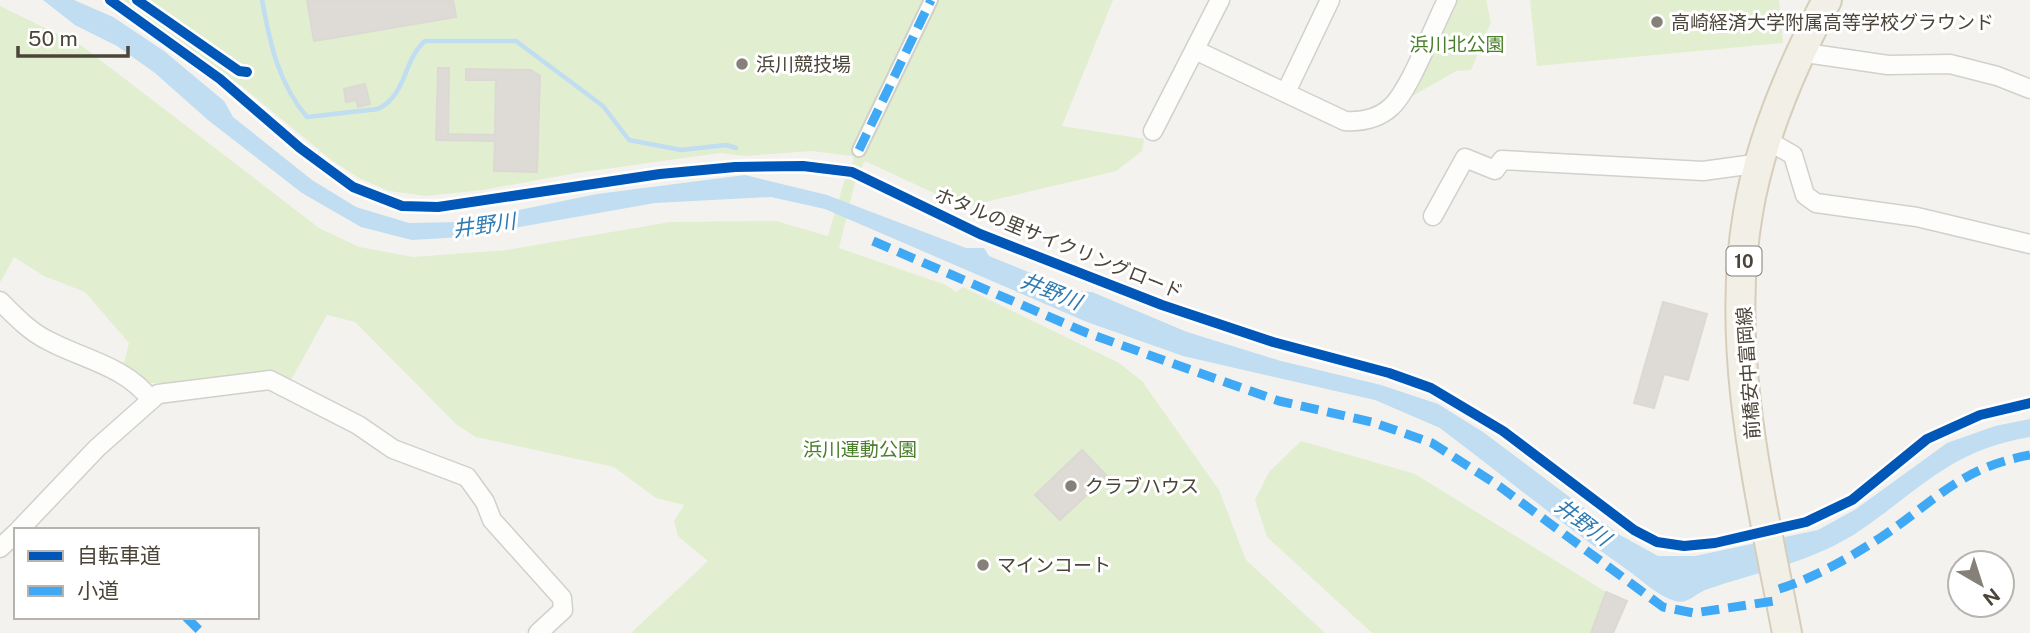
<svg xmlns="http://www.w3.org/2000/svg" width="2030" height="633" font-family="'Public Sans','Noto Sans JP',sans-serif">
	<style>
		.green { fill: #e1eecf }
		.water { fill: #c0ddf1 }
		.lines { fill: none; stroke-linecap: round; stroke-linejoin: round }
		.stream { stroke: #c0ddf1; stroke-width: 4.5 }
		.building { fill: #dedbd6; stroke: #dcd9d4; stroke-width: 2 }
		.pedestrian-casing { stroke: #d2d0cb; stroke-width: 16 }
		.minor-casing { stroke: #d2d0cb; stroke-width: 21 }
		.primary-casing { stroke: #d6cebb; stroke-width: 32 }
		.pedestrian { stroke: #fdfdfc; stroke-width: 12 }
		.minor { stroke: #fdfdfc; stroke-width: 18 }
		.primary { stroke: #f2efe6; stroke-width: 28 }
		.quiet { stroke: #3fa9f5; stroke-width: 9; stroke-dasharray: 18 9; stroke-linecap: butt }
		.cycleway-casing { stroke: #fff; stroke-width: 15 }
		.cycleway { stroke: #0057b8; stroke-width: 10 }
		.poi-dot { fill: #868178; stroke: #fff; stroke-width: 2.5 }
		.labels { text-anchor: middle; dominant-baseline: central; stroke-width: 6; stroke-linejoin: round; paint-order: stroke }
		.shield { fill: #fff; stroke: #817c74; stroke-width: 2 }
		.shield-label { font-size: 18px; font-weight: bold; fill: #4b4439 }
		.poi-label { font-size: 19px; fill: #4b4439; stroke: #fff; text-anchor: start }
		.park-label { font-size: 19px; fill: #4a7f2a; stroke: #fff }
		.street-label { font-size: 19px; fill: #4b4439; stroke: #fff }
		.water-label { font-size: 21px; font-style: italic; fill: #2e7ab2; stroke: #fff }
	</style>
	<rect width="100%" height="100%" fill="#f4f2ee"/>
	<g class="green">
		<path d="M122,0H1113L1062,126L1144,139L1142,151L1116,171L964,207L865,161L856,178L839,248L946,285L956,292L963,287L1119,363L1142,381L1219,490L1246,560L1325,633H631L708,561L678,536L674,521L684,505L656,498L614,467L476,437L457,425L355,322L327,315L291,380L272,374L215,383H145L123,367L129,343L85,292L44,276L14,257L0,283V6L82,46L319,228L359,247L413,257L507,250L670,222L776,221L828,236L846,175L854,160L852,156L811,151L746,156L720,153L576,173L483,190L426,196L389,191L361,179L330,159L244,88Z"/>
		<path d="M1454,0H1486L1491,22L1471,70L1456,71L1402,102Z"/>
		<path d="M1530,0H1779L1783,43L1537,66Z"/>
		<path d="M1301,441L1415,474L1606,592L1591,633H1372L1267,537L1255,500L1269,472Z"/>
	</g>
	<path class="water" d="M43,0H74L113,17L164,51L224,101L233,117L312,180L356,207L409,223L461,222L597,194L745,175L827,195L966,248H984L989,256L1075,291L1092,292L1187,332L1281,361L1381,385L1438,404L1483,432L1620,535L1658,556H1695L1818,530L1856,509L1947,443L1995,426L2030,419V437C1953,450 1925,485 1865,527C1818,561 1761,571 1708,589C1695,593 1688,605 1675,601C1657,596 1641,579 1626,569C1562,524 1502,475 1440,428L1375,400L1183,356L1087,322L825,209L771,197L655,203L462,237L412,240L361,227L302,193L208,120L155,73L117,46L75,25Z"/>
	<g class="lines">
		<path class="stream" d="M262,0C270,43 278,83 307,117L378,109C407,95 403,60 425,41H516L603,106L629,140L681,150L726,145L736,148"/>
	</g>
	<g class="building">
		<path d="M307,0H453L456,17L314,41Z"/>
		<path d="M438,68H449L448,134L495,135L496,80H466V69L531,70L540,76L537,172L494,171L495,141L436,140Z"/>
		<path d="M365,84L370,104L358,107L356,100L346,102L344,89Z"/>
		<path d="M1663,302L1707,314L1688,380L1664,374L1654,408L1634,403Z"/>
		<path d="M1082,450L1107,476L1060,520L1035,495Z"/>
		<path d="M1606,592L1627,601L1613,633H1591Z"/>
	</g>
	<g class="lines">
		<g class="pedestrian-casing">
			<path id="pedestrian" d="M859,150L931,0"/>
		</g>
		<g class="minor-casing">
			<g id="minor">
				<path d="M1195,50L1345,121C1362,122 1378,119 1391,107C1410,90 1434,25 1447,0"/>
				<path d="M1799,52L1888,65L1950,64L1997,76L2030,89"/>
				<path d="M1286,92L1330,0"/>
				<path d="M1153,131L1220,0"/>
				<path d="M1766,145L1779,147L1793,155L1805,195L1816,203L1917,217L2030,244"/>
				<path d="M1433,216L1465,158L1495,170L1502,160L1703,171L1747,165L1760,167"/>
				<path d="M0,301C14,315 29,331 47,340C82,359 126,366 151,400"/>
				<path d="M19,530L97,448L158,394L270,380L358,425L393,449L467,477L485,502L492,520L562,598L563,610L538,633"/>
				<path d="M0,548L16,533"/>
			</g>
		</g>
		<g class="primary-casing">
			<path id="primary" d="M1787,633C1761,497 1724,352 1748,213C1760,140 1793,64 1827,0"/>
		</g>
		<use href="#pedestrian" class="pedestrian"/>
		<use href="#minor" class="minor"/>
		<use href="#primary" class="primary"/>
		<g class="quiet">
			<path d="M859,150L931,0"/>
			<path d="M873,241L1087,333L1279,401L1372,422L1432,443L1499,486L1663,607L1694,613L1781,600"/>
			<path d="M1779,589C1814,578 1849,558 1880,538C1937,500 1959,468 2030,455"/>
			<path d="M186,617L202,633"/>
		</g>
		<g class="cycleway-casing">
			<g id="cycleway">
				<path d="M110,0L220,79L300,148L353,187L402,206L438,207L660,174L735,167L803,166L852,172L980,234L1162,305L1273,342L1389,373L1431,388L1503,431L1634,530L1657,542L1684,546L1715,543L1806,522L1852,500L1927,439L1980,415L2030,403"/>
				<path d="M137,0L239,71L247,72"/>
			</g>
		</g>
		<use href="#cycleway" class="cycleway"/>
	</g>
	<g class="poi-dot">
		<circle cx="1657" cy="22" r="7"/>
		<circle cx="742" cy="64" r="7"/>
		<circle cx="1071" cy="486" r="7"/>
		<circle cx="983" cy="565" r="7"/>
	</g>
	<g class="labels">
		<rect class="shield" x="1726.5" y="246.5" width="35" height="29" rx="5"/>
		<g class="shield-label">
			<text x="1744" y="261">10</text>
		</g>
		<g class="poi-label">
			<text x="1671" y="22">高崎経済大学附属高等学校グラウンド</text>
			<text x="756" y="64">浜川競技場</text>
			<text x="1085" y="486">クラブハウス</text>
			<text x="997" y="565">マインコート</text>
		</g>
		<g class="park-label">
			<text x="1457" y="44">浜川北公園</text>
			<text x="860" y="449">浜川運動公園</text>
		</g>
		<g class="street-label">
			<text transform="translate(1059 243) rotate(22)">ホタルの里サイクリングロード</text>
			<text transform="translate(1748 373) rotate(-94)">前橋安中富岡線</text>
		</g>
		<g class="water-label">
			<text transform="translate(484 225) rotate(-8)">井野川</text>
			<text transform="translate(1051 291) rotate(22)">井野川</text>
			<text transform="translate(1583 522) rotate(37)">井野川</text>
		</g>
	</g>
	<rect x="14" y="528" width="245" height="91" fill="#ffffff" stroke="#b7b4b0" stroke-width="2"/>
	<rect x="28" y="551" width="35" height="10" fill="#0057b8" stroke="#b7b4b0" stroke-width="2"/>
	<text x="77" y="563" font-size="21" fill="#4b4439">自転車道</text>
	<rect x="28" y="586" width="35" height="10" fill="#3fa9f5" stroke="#b7b4b0" stroke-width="2"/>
	<text x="77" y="598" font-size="21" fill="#4b4439">小道</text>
	<g transform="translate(1981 584) rotate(141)"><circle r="33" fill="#ffffff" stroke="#b7b4b0" stroke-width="2"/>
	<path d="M0-5L12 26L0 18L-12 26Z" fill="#868178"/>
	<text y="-10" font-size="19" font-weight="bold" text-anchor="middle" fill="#4b4439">N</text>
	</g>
	<path d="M18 46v10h110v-10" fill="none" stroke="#4b4439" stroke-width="3.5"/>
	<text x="28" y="46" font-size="21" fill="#4b4439" stroke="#ffffff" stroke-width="5" paint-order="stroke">50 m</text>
</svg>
